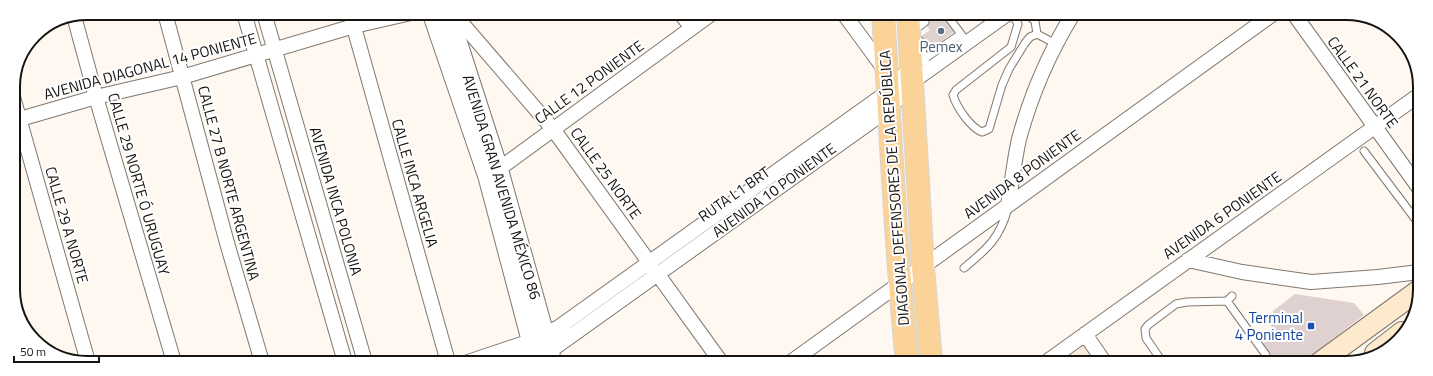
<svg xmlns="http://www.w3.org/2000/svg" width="1433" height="376" viewBox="0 0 1433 376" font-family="'Titillium Web',sans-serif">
<rect width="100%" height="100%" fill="#fff8f1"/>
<path fill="#faecdd" d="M 1086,343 L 1101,363 L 1060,363 Z"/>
<path fill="#ded1cf" d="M 924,14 L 942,14 L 954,32 L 929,50 L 920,37 L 930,30 L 921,17 Z
M 1295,294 L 1354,303 L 1364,315 L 1302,363 L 1277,363 L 1263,344 L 1270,337 L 1273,311 Z"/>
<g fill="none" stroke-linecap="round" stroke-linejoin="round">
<g stroke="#7f786f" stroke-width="9">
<path id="service" d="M 946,14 L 964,38
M 1012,14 L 1018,24 L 1011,47 L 956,90 L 953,95 C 957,108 970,127 982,132 L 989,129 L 1002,85 L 1009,69 L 1025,43 L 1030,37 L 1037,34 L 1056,44
M 1014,18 C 1023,15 1028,14 1035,21 L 1037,34
M 912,32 L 925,22
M 919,40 L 926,63
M 915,65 L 961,34
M 1364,151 L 1419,224
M 808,157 L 880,107
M 964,268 C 987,249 1000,238 1008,208
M 1227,301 L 1266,355 L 1267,363
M 548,343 L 567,329
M 1004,361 L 1009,362
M 519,362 L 534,352
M 1163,363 L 1146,338 L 1145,329 L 1148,325 L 1176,304 L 1187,302 L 1227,301 L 1232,296"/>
</g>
<g stroke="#7f786f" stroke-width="16">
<path id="minor" d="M 165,13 L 227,243 L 262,362
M 244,13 L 345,362
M 264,13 L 365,362
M 350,13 L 448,362
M 453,13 L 553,129 L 721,362
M 681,14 L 692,28
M 844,14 L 885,70
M 1294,14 L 1419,188
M 74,16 L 96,97 L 174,362
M 13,97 L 88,362
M 13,121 L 96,97 L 182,77 L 354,26 L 411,13
M 492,174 L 711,14
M 1008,205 C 1012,184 1014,161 1019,139 C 1031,95 1049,53 1073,14
M 1188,260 L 1242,272 L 1311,282 L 1378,277 L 1419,272
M 1085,334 L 1105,363
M 550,351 L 890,108 L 912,82 L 1007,14
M 468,362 L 525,343 L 559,327 L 889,91 L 911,67
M 791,362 L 1273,14
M 1045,363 L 1419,95"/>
</g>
<g stroke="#7f786f" stroke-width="19">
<path id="tertiary" d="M 431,13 L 487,177 L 536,362
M 449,13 L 499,168 L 553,362
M 501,362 L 540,339"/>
</g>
<g stroke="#7f786f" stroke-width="22">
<path id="secondary" d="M 1375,353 L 1402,332
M 1319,363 L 1419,290"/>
</g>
<g stroke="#d5d5d4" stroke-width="24">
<path id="primary" d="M 883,14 C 891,130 895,247 907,362
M 908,14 L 923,267 L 931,362"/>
</g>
<use href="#service" stroke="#fff" stroke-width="7"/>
<use href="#minor" stroke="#fff" stroke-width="14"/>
<use href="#tertiary" stroke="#fff" stroke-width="17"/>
<use href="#secondary" stroke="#fde9cc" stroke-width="20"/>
<use href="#primary" stroke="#fbd399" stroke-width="22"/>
</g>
<circle fill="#5c6f8a" stroke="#fff" stroke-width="1.5" cx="941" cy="31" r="4"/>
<rect fill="#1a4fb4" stroke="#fff" stroke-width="1.5" x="1307" y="322" width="8" height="8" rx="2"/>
<g text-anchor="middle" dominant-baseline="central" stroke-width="4" stroke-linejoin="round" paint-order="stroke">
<g font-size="15" fill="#4e5e75" stroke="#fff">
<text x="941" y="46">Pemex</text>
</g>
<g font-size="15" fill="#161310" stroke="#fff">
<text transform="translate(150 66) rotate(-15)">AVENIDA DIAGONAL 14 PONIENTE</text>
<text transform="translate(589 82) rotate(-36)">CALLE 12 PONIENTE</text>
<text transform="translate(1363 82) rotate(54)">CALLE 21 NORTE</text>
<text transform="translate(606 173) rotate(54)">CALLE 25 NORTE</text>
<text transform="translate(1022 174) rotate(-36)">AVENIDA 8 PONIENTE</text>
<text transform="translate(229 183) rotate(75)">CALLE 27 B NORTE ARGENTINA</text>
<text transform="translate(415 183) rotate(74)">CALLE INCA ARGELIA</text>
<text transform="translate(139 184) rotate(74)">CALLE 29 NORTE Ó URUGUAY</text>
<text transform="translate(502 187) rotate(73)">AVENIDA GRAN AVENIDA MÉXICO 86</text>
<text transform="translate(894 188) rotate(-94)">DIAGONAL DEFENSORES DE LA REPÚBLICA</text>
<text transform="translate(774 190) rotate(-36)">AVENIDA 10 PONIENTE</text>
<text transform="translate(734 194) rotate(-35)">RUTA L1 BRT</text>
<text transform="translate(336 201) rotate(74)">AVENIDA INCA POLONIA</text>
<text transform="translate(1222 215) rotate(-35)">AVENIDA 6 PONIENTE</text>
<text transform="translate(67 225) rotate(74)">CALLE 29 A NORTE</text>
</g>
<g font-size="15" fill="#164399" stroke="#fff" text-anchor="end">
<text x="1303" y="317">Terminal<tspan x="1303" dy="17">4 Poniente</tspan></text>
</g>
</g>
<path d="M0 0H1433V376H0ZM87 20H1346A67 67 0 0 1 1413 87V289A67 67 0 0 1 1346 356H87A67 67 0 0 1 20 289V87A67 67 0 0 1 87 20Z" fill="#fff" fill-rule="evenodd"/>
<path fill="none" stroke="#161310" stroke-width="2" d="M87 20H1346A67 67 0 0 1 1413 87V289A67 67 0 0 1 1346 356H87A67 67 0 0 1 20 289V87A67 67 0 0 1 87 20Z"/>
<path d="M14 356v6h85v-6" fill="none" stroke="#161310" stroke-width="2"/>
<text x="20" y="356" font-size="12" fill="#161310" stroke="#ffffff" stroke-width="3" paint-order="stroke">50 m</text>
</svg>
